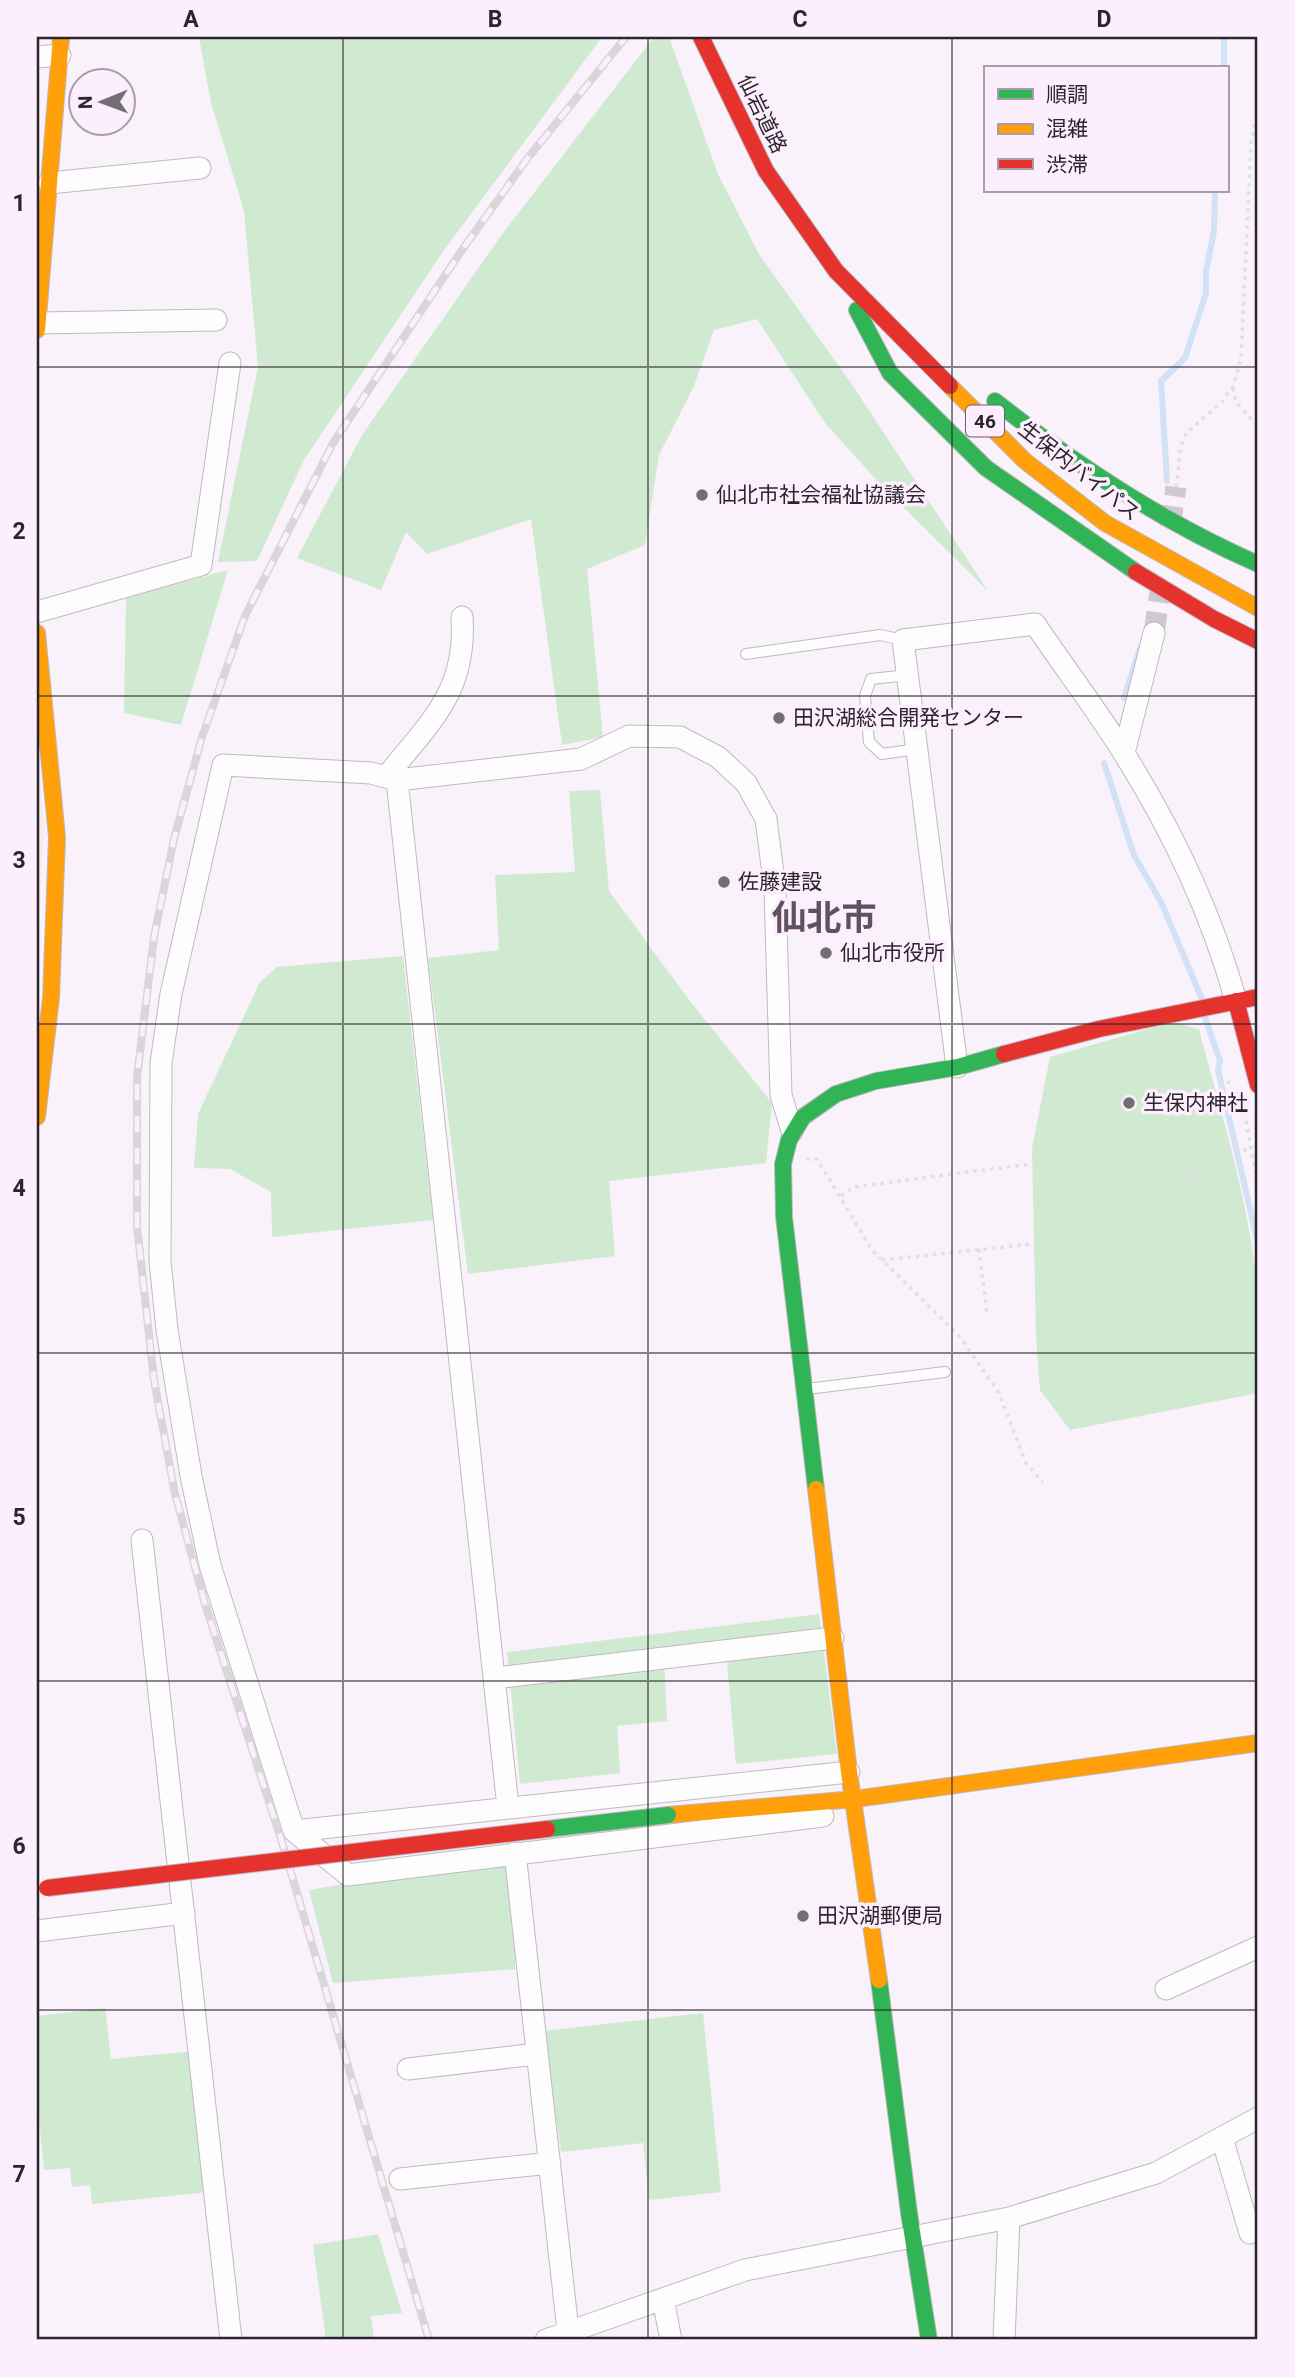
<svg xmlns="http://www.w3.org/2000/svg" width="1295" height="2377" viewBox="0 0 1295 2377" font-family="Roboto,'Noto Sans JP',sans-serif">
<rect width="100%" height="100%" fill="#f9f2fa"/>
<path fill="#faeae8" d="M 37,722 L 44,829 L 37,976 Z"/>
<path fill="#d0ead1" d="M 199,37 L 602,37 L 442,253 L 304,460 L 257,561 L 218,562 L 258,367 L 244,211 L 211,103 Z
M 654,37 L 669,37 L 718,174 L 759,254 L 849,380 L 988,591 L 881,485 L 825,423 L 757,319 L 714,330 L 694,386 L 659,455 L 645,545 L 587,569 L 603,737 L 562,745 L 531,519 L 427,554 L 406,532 L 381,590 L 297,558 L 362,435 L 500,237 Z
M 228,570 L 181,725 L 124,713 L 126,598 Z
M 600,790 L 609,891 L 690,1001 L 772,1103 L 766,1163 L 609,1181 L 615,1256 L 468,1274 L 428,958 L 499,950 L 495,875 L 575,872 L 569,791 Z
M 403,956 L 433,1220 L 272,1237 L 271,1192 L 230,1169 L 194,1168 L 198,1114 L 260,982 L 277,967 Z
M 1172,1022 L 1199,1029 C 1222,1118 1254,1215 1258,1307 C 1260,1335 1258,1364 1258,1393 L 1070,1430 L 1040,1390 L 1036,1337 L 1032,1148 L 1050,1057 Z
M 819,1614 L 837,1754 L 736,1764 L 726,1651 L 664,1658 L 667,1721 L 617,1726 L 620,1773 L 520,1784 L 507,1652 Z
M 515,1853 L 515,1969 L 333,1983 L 309,1890 Z
M 105,2008 L 111,2059 L 194,2051 L 209,2192 L 92,2204 L 90,2185 L 72,2187 L 70,2168 L 44,2170 L 37,2098 L 37,2016 Z
M 703,2013 L 721,2192 L 649,2200 L 643,2143 L 561,2152 L 543,2031 Z
M 378,2234 L 402,2313 L 371,2316 L 374,2340 L 326,2340 L 313,2245 Z"/>
<g fill="none" stroke-linecap="round" stroke-linejoin="round">
<path stroke="#d2e1f6" stroke-width="6" d="M 1224,37 L 1224,68
M 1167,481 L 1161,381 L 1185,358 L 1206,293 L 1206,271 L 1214,231 L 1215,191
M 1124,698 L 1140,648
M 1104,763 L 1134,855 L 1161,902 L 1202,999
M 1205,1017 L 1220,1061 L 1218,1070 L 1258,1243"/>
<path stroke="#d0c9d1" stroke-width="21" stroke-dasharray="21 10" stroke-linecap="butt" d="M 1170,527 L 1176,487
M 1154,633 L 1162,579"/>
<g stroke="#bfb9c0" stroke-width="12">
<path id="lane" d="M 746,654 L 880,635 L 903,640
M 908,675 L 871,679 L 865,696 L 869,742 L 882,754 L 917,749
M 807,1389 L 945,1372"/>
</g>
<g stroke="#bfb9c0" stroke-width="23">
<path id="street" d="M 37,57 L 60,55
M 49,183 L 200,168
M 38,323 L 216,320
M 37,612 L 201,565 L 230,363
M 1124,753 L 1154,633
M 386,777 C 430,722 467,692 462,617
M 397,780 L 508,1807
M 957,1067 L 903,640 L 1035,624 C 1064,667 1096,709 1123,752 C 1171,828 1212,915 1236,1001
M 792,1131 L 781,1095 L 775,889 L 766,819 L 746,783 L 718,757 L 680,737 L 629,736 L 581,759 L 397,780 L 371,773 L 223,765 L 171,994 L 161,1063 L 160,1261 L 167,1330 L 191,1476 L 210,1565 L 294,1831 L 348,1875 L 823,1816
M 142,1540 L 231,2340
M 495,1678 L 833,1638
M 294,1831 L 849,1772
M 515,1853 L 569,2340
M 37,1931 L 184,1913
M 1166,1989 L 1258,1947
M 408,2069 L 536,2054
M 1222,2138 L 1250,2233
M 400,2179 L 550,2163
M 663,2299 L 671,2340
M 546,2340 L 745,2270 L 1009,2218 L 1156,2173 L 1258,2118
M 1004,2340 L 1009,2218"/>
</g>
<g stroke="#bfb9c0" stroke-width="18">
<path id="fast" d="M 857,310 L 890,373 L 986,468 L 1136,572
M 995,401 C 1077,466 1162,522 1258,564
M 816,1489 L 784,1217 L 783,1164 L 789,1140 L 803,1117 L 836,1094 L 876,1081 L 958,1067 L 1004,1054
M 879,1980 L 909,2213 L 929,2340"/>
</g>
<g stroke="#bfb9c0" stroke-width="18">
<path id="slow" d="M 37,330 L 61,37
M 950,386 L 1025,461 L 1105,523 L 1258,608
M 37,633 L 57,837 L 51,998 L 37,1117
M 816,1489 L 849,1772 L 879,1980
M 668,1815 L 855,1799 L 1258,1743"/>
</g>
<g stroke="#bfb9c0" stroke-width="18">
<path id="jam" d="M 701,37 L 766,171 L 836,271 L 950,386
M 1136,572 L 1214,619 L 1258,641
M 1236,1001 L 1258,1085
M 1004,1054 L 1099,1029 L 1258,997"/>
</g>
<path stroke="#e2dfe2" stroke-width="3.5" stroke-dasharray="3.5 5" stroke-linecap="butt" d="M 1233,388 L 1236,402 L 1258,427
M 1176,487 L 1181,447 L 1186,433 L 1222,402 L 1233,386 L 1241,359 L 1251,144 L 1258,106
M 1159,1089 L 1233,1082
M 1243,1104 L 1258,1186
M 806,1159 L 817,1159 L 872,1250 L 960,1337 L 999,1393 L 1026,1463 L 1043,1482
M 841,1196 L 854,1187 L 1030,1164
M 1197,1215 L 1200,1169
M 1146,1230 L 1146,1212 L 1220,1153 L 1251,1149
M 979,1249 L 987,1315
M 882,1260 L 1032,1244"/>
<use href="#lane" stroke="#fefdfe" stroke-width="10"/>
<use href="#street" stroke="#fefdfe" stroke-width="21"/>
<use href="#fast" stroke="#30b455" stroke-width="16"/>
<use href="#slow" stroke="#ff9f0a" stroke-width="16"/>
<use href="#jam" stroke="#e5322d" stroke-width="16"/>
<g stroke="#d8d6d8" stroke-width="8">
<path id="rail" d="M 429,2340 L 281,1839 L 205,1604 L 175,1494 L 154,1380 L 137,1226 L 137,1077 L 154,937 L 174,839 L 202,737 L 245,616 L 333,443 L 462,250 L 527,159 L 626,37"/>
</g>
<use href="#rail" stroke="#fceefd" stroke-width="5" stroke-dasharray="16" stroke-linecap="butt"/>
<g stroke="#bfb9c0" stroke-width="18" stroke-linecap="butt">
<path id="fast-bridge" d="M 547,1829 L 668,1815"/>
</g>
<g stroke="#bfb9c0" stroke-width="18" stroke-linecap="butt">
<path id="jam-bridge" d="M 47,1888 L 547,1829"/>
</g>
<use href="#fast-bridge" stroke="#30b455" stroke-width="16"/>
<use href="#jam-bridge" stroke="#e5322d" stroke-width="16"/>
</g>
<path fill="none" stroke="#2b252c" stroke-width="2" stroke-opacity="0.55" d="M 343,37 L 343,2340M 648,37 L 648,2340M 952,37 L 952,2340M 37,367 L 1258,367M 37,696 L 1258,696M 37,1024 L 1258,1024M 37,1353 L 1258,1353M 37,1681 L 1258,1681M 37,2010 L 1258,2010"/>
<g fill="#736d74" stroke="#fceefd" stroke-width="2.5">
<circle cx="702" cy="495" r="7"/>
<circle cx="779" cy="718" r="7"/>
<circle cx="724" cy="882" r="7"/>
<circle cx="826" cy="953" r="7"/>
<circle cx="1129" cy="1103" r="7"/>
<circle cx="803" cy="1916" r="7"/>
</g>
<g text-anchor="middle" dominant-baseline="central" stroke-width="7" stroke-linejoin="round" paint-order="stroke">
<rect fill="#fceefd" stroke="#6a616b" stroke-width="2" x="966" y="405.5" width="38" height="31" rx="5"/>
<g font-size="19" font-weight="bold" fill="#2b252c">
<text x="985" y="421">46</text>
</g>
<g font-size="21" fill="#2b252c" stroke="#fceefd">
<text transform="translate(762 114) rotate(64)">仙岩道路</text>
<text transform="translate(1079 471) rotate(38)">生保内バイパス</text>
</g>
<g font-size="21" fill="#2b252c" stroke="#fceefd" text-anchor="start">
<text x="716" y="495">仙北市社会福祉協議会</text>
<text x="793" y="718">田沢湖総合開発センター</text>
<text x="738" y="882">佐藤建設</text>
<text x="840" y="953">仙北市役所</text>
<text x="1143" y="1103">生保内神社</text>
<text x="817" y="1916">田沢湖郵便局</text>
</g>
<g font-size="35" font-weight="bold" fill="#605161" stroke="#fceefd">
<text x="824" y="918">仙北市</text>
</g>
</g>
<rect width="1295" height="2377" fill="none" stroke="#fceefd" stroke-width="77"/>
<rect x="984" y="66" width="245" height="126" fill="#fceefd" stroke="#a89ea9" stroke-width="2"/>
<rect x="998" y="89" width="35" height="10" fill="#30b455" stroke="#a89ea9" stroke-width="2"/>
<text x="1046" y="102" font-size="21" fill="#2b252c">順調</text>
<rect x="998" y="124" width="35" height="10" fill="#ff9f0a" stroke="#a89ea9" stroke-width="2"/>
<text x="1046" y="136" font-size="21" fill="#2b252c">混雑</text>
<rect x="998" y="159" width="35" height="10" fill="#e5322d" stroke="#a89ea9" stroke-width="2"/>
<text x="1046" y="172" font-size="21" fill="#2b252c">渋滞</text>
<g transform="translate(102 102) rotate(269)"><circle r="33" fill="#fceefd" stroke="#a89ea9" stroke-width="2"/>
<path d="M0-5L12 26L0 18L-12 26Z" fill="#736d74"/>
<text y="-10" font-size="19" font-weight="bold" text-anchor="middle" fill="#2b252c">N</text>
</g>
<rect x="38" y="38" width="1218" height="2300" fill="none" stroke="#2b252c" stroke-width="2.5"/>
<g font-size="23" text-anchor="middle" font-weight="bold" fill="#2b252c">
<text x="191" y="27">A</text>
<text x="495" y="27">B</text>
<text x="800" y="27">C</text>
<text x="1104" y="27">D</text>
<text x="19" y="211">1</text>
<text x="19" y="539">2</text>
<text x="19" y="868">3</text>
<text x="19" y="1196">4</text>
<text x="19" y="1525">5</text>
<text x="19" y="1854">6</text>
<text x="19" y="2182">7</text>
</g>
</svg>
